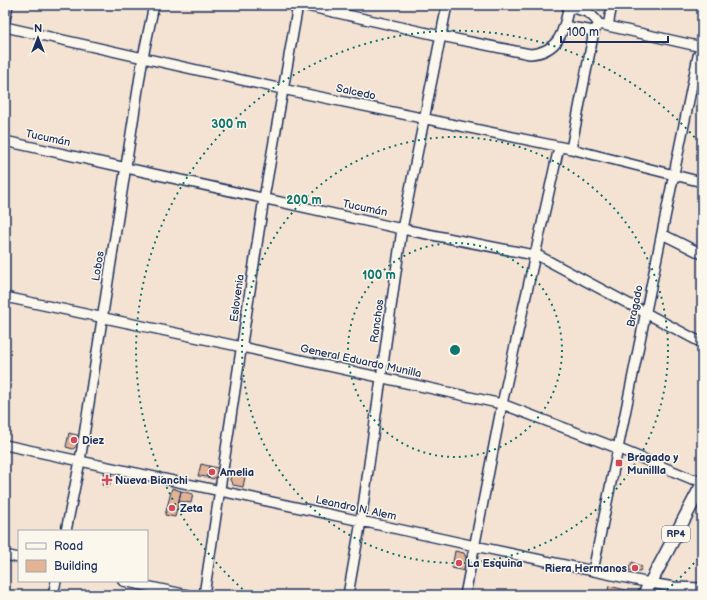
<svg xmlns="http://www.w3.org/2000/svg" width="707" height="600" viewBox="0 0 707 600" font-family="'Balsamiq Sans',sans-serif">
<rect width="100%" height="100%" fill="#f4e3d2"/>
<filter id="ink" filterUnits="userSpaceOnUse"><feTurbulence type="fractalNoise" baseFrequency=".025" numOctaves="2"/><feDisplacementMap in="SourceGraphic" scale="8" xChannelSelector="R" yChannelSelector="G"/><feConvolveMatrix kernelMatrix="1 2 1 2 8 2 1 2 1" color-interpolation-filters="sRGB"/></filter>
<g filter="url(#ink)">
<path fill="#efd5bf" d="M 658,588 L 702,592 L 702,595 L 651,595 L 654,591 Z"/>
<path fill="#e3b494" stroke="#1b2f5e" d="M 69,433 L 81,436 L 79,444 L 73,449 L 66,447 Z
M 201,464 L 209,466 L 207,477 L 198,476 Z
M 209,466 L 218,468 L 216,477 L 213,479 L 207,477 Z
M 104,473 L 112,475 L 109,487 L 102,485 Z
M 231,474 L 245,477 L 243,487 L 233,485 L 230,480 Z
M 172,488 L 181,491 L 175,517 L 165,515 Z
M 181,491 L 193,494 L 191,503 L 179,501 Z
M 455,551 L 464,553 L 466,558 L 464,571 L 452,568 Z
M 632,562 L 642,567 L 640,571 L 628,570 Z
M 609,586 L 630,591 L 632,595 L 607,595 Z"/>
<g fill="none" stroke-linecap="round" stroke-linejoin="round">
<g stroke="#1b2f5e" stroke-width="12">
<path id="minor" d="M 302,5 L 441,36 L 530,54 C 560,52 564,30 569,5
M 568,7 C 584,11 589,10 599,24 L 594,31 L 571,149
M 5,20 L 8,5
M 599,24 L 702,47
M 564,26 L 594,31
M 608,26 L 612,5
M 5,27 L 282,89 L 571,149 L 702,182
M 5,141 L 402,229 L 539,256 L 702,343
M 662,234 L 702,254
M 5,297 L 242,347 L 502,404 L 617,448 L 692,479 L 702,480
M 5,445 L 361,521 L 475,546 L 650,583 L 674,587 L 702,588
M 66,531 L 80,461 L 143,57 L 154,5
M 5,555 L 19,558
M 593,571 L 698,56 L 702,47
M 123,581 L 188,595
M 53,595 L 56,581
M 204,595 L 264,198 L 298,5
M 348,595 L 361,521 L 402,229 L 447,5
M 465,595 L 502,404 L 559,147"/>
</g>
<g stroke="#1b2f5e" stroke-width="15">
<path id="major" d="M 644,595 L 702,485"/>
</g>
<use href="#minor" stroke="#fbf7ec" stroke-width="9"/>
<use href="#major" stroke="#fbf7ec" stroke-width="12"/>
</g>
</g>
<g fill="none" stroke="#0f766e" stroke-width="2" stroke-dasharray="2 4">
<circle cx="455" cy="350" r="107"/>
<circle cx="455" cy="350" r="213"/>
<path d="M702 554A320 320 0 0 1 663 593M247 593A320 320 0 1 1 702 146"/>
</g>
<g fill="#d1495b" stroke="#fbf7ec" stroke-width="1.5">
<circle cx="74" cy="440" r="4"/>
<rect x="615" y="459" width="8" height="8" rx="2"/>
<circle cx="212" cy="472" r="4"/>
<path d="M105 474h4v4h4v4h-4v4h-4v-4h-4v-4h4z"/>
<circle cx="172" cy="508" r="4"/>
<circle cx="459" cy="563" r="4"/>
<circle cx="635" cy="568" r="4"/>
</g>
<g text-anchor="middle" dominant-baseline="central" stroke-width="3" stroke-linejoin="round" paint-order="stroke">
<rect fill="#fbf7ec" stroke="#5e6b89" stroke-width="1" x="662" y="526" width="28" height="16" rx="3"/>
<g font-size="10" font-weight="bold" fill="#1b2f5e">
<text x="676" y="534">RP4</text>
</g>
<g font-size="11" fill="#1b2f5e" stroke="#fbf7ec">
<text transform="translate(356 92) rotate(12)">Salcedo</text>
<text transform="translate(48 138) rotate(12)">Tucumán</text>
<text transform="translate(365 208) rotate(12)">Tucumán</text>
<text transform="translate(98 266) rotate(-81)">Lobos</text>
<text transform="translate(237 298) rotate(-82)">Eslovenia</text>
<text transform="translate(635 306) rotate(-78)">Bragado</text>
<text transform="translate(377 321) rotate(-82)">Ranchos</text>
<text transform="translate(361 361) rotate(12)">General Eduardo Munilla</text>
<text transform="translate(356 508) rotate(12)">Leandro N. Alem</text>
</g>
<g font-size="11" font-weight="bold" fill="#1b2f5e" stroke="#fbf7ec" text-anchor="start">
<text x="82" y="440">Diez</text>
<text x="627" y="457">Bragado y<tspan x="627" dy="13">Munillla</tspan></text>
<text x="220" y="472">Amelia</text>
<text x="115" y="480">Nueva Bianchi</text>
<text x="180" y="508">Zeta</text>
<text x="467" y="563">La Esquina</text>
<text x="627" y="568" text-anchor="end">Riera Hermanos</text>
</g>
</g>
<circle cx="455" cy="350" r="6" fill="#0f766e" stroke="#fbf7ec" stroke-width="2"/>
<g font-size="12" text-anchor="middle" font-weight="bold" fill="#0f766e" stroke="#fbf7ec" stroke-width="3" stroke-linejoin="round" paint-order="stroke">
<text x="229" y="128">300 m</text>
<text x="304" y="204">200 m</text>
<text x="379" y="279">100 m</text>
</g>
<rect width="707" height="600" fill="none" stroke="#fbf7ec" stroke-width="20"/>
<rect x="10" y="10" width="687" height="580" fill="none" stroke="#1b2f5e" stroke-width="1.5" filter="url(#ink)"/>
<rect x="18" y="530" width="130" height="52" fill="#fbf7ec" stroke="#a1a7b3"/>
<rect x="26" y="543" width="20" height="6" fill="#fbf7ec" stroke="#a1a7b3"/>
<text x="54" y="550" font-size="12" fill="#1b2f5e">Road</text>
<rect x="26" y="560" width="20" height="12" fill="#e3b494" stroke="#a1a7b3"/>
<text x="54" y="570" font-size="12" fill="#1b2f5e">Building</text>
<g transform="translate(38 38)" stroke="#fbf7ec" stroke-width="3" paint-order="stroke">
<path d="M0-3L7 15L0 10L-7 15Z" fill="#1b2f5e"/>
<text y="-6" font-size="11" font-weight="bold" text-anchor="middle" fill="#1b2f5e">N</text>
</g>
<path d="M561 36v6h107v-6" fill="none" stroke="#1b2f5e" stroke-width="2"/>
<text x="567" y="36" font-size="12" fill="#1b2f5e" stroke="#fbf7ec" stroke-width="3" paint-order="stroke">100 m</text>
</svg>
